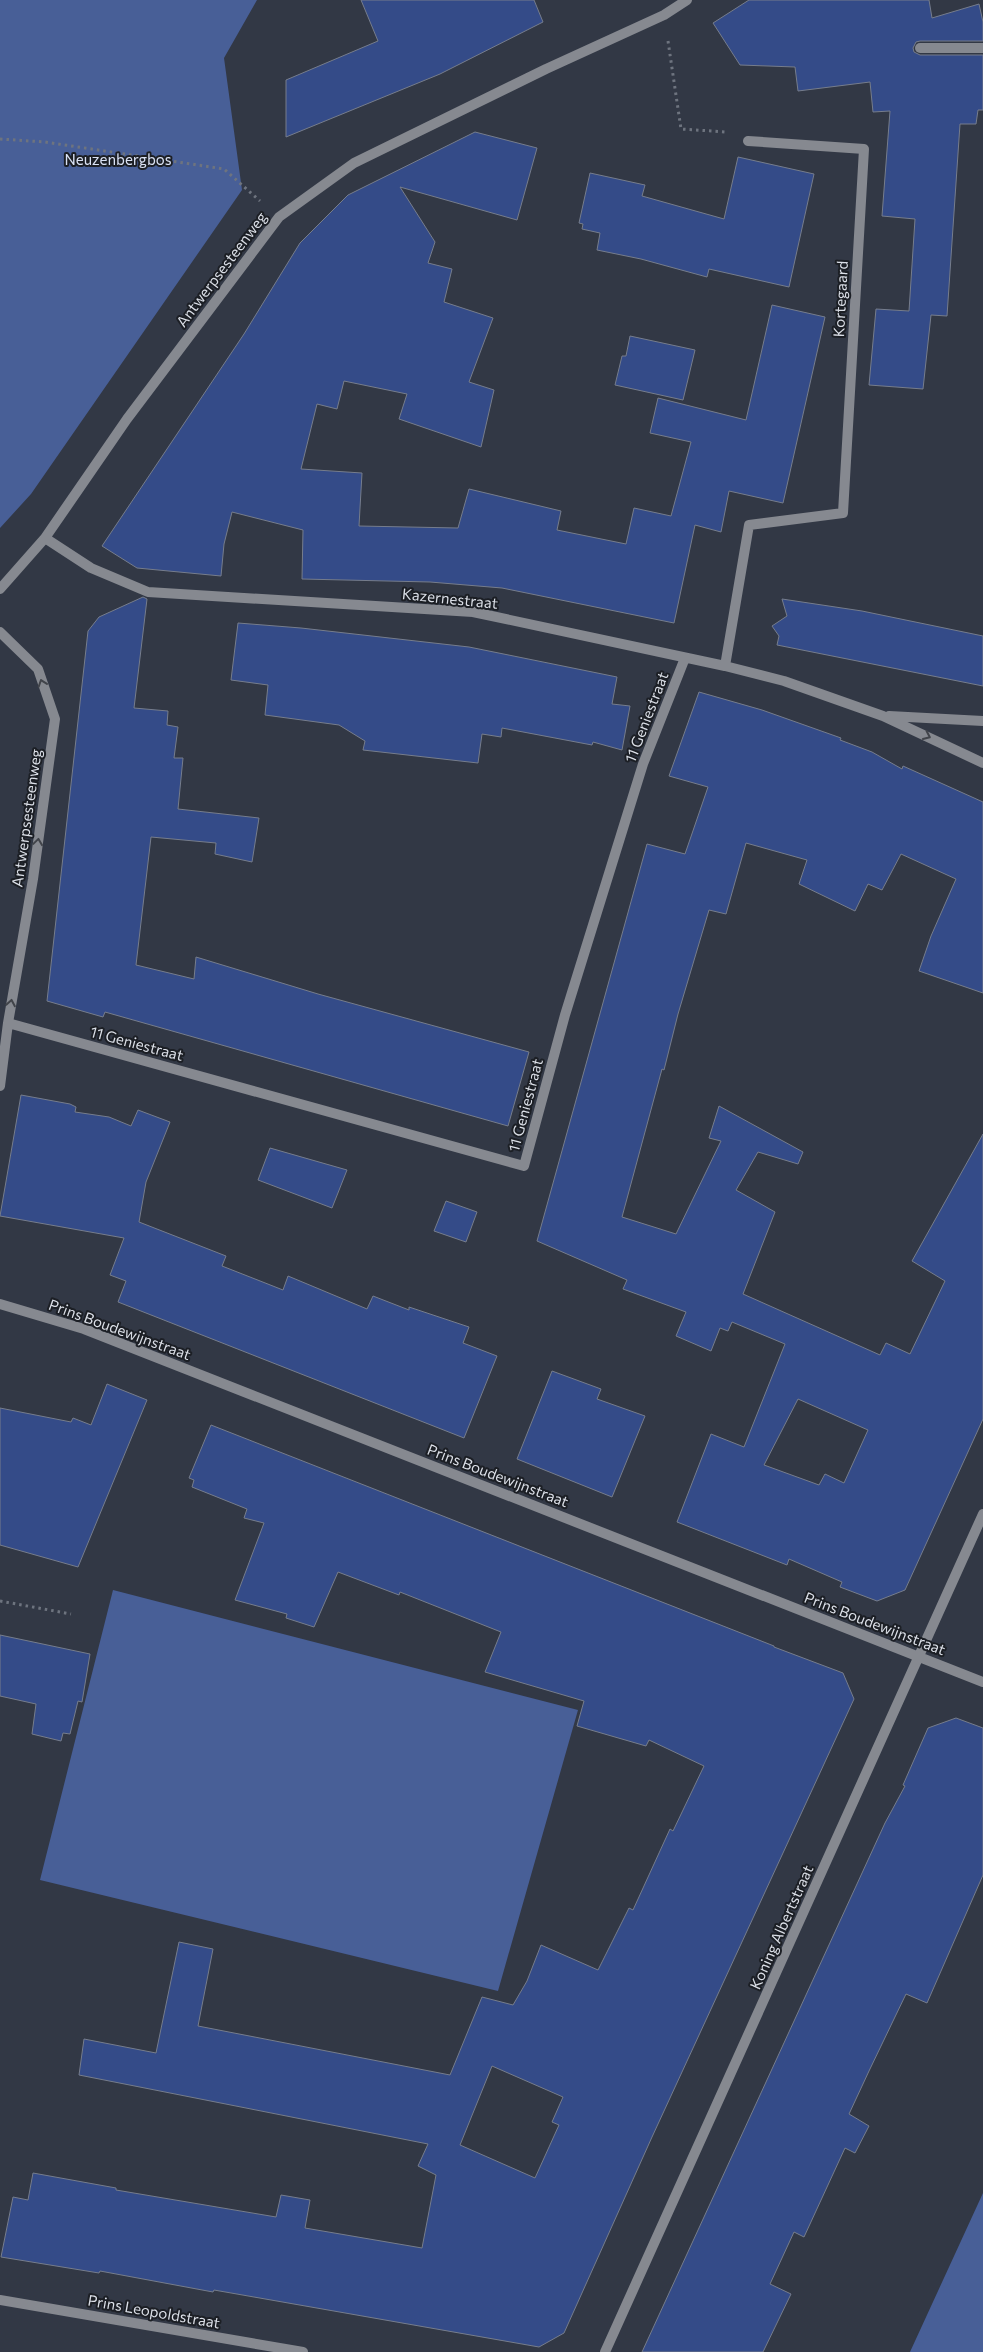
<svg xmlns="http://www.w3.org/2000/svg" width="983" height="2352" viewBox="0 0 983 2352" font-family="Commissioner,sans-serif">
<rect width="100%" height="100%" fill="#323845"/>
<path fill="#485f97" d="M 0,0 L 257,0 L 224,58 L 242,190 L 31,494 L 0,528 Z
M 113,1590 L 578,1710 L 498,1991 L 40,1880 Z
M 983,2193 L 983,2352 L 910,2352 Z"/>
<path fill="#344b88" stroke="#767d8c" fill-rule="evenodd" d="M 361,0 L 534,0 L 543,22 L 440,74 L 286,137 L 286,80 L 378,41 Z
M 749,0 L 929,0 L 932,18 L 979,4 L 983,22 L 983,41 L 920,41 L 916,42 L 913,48 L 914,52 L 920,55 L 983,55 L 983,110 L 978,110 L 976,124 L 960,124 L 947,316 L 931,315 L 923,389 L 869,385 L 876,309 L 909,311 L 915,219 L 882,216 L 890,111 L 873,112 L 870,82 L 798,91 L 795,67 L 740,65 L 713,23 Z
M 475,132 L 537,148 L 517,220 L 400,187 L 435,242 L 428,263 L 452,269 L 444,302 L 493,318 L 469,382 L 494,390 L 481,447 L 399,419 L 407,394 L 344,381 L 337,409 L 317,404 L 301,469 L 362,473 L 359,526 L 458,528 L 469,489 L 561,511 L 557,530 L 626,544 L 634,508 L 671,516 L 691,442 L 650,433 L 658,398 L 746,420 L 772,305 L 825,317 L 783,503 L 729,491 L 721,532 L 695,525 L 674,623 L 502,588 L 430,582 L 302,579 L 303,530 L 232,512 L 224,544 L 221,576 L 137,568 L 102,546 L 244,334 L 300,243 L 348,195 Z
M 738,157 L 814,174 L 789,287 L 709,269 L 707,277 L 641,259 L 597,250 L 600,233 L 582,229 L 583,224 L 579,223 L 590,173 L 645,185 L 642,196 L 724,219 Z
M 630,336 L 695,350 L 683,400 L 615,385 L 622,356 L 626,356 Z
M 143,597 L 147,599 L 134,708 L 168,711 L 167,725 L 178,727 L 174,758 L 183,758 L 178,809 L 259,818 L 252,862 L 215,854 L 216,843 L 151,837 L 136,965 L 194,979 L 196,957 L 318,994 L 529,1052 L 508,1126 L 105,1012 L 103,1017 L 47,1001 L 88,631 L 99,617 Z
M 782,599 L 862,611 L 983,636 L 983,686 L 777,645 L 779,636 L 772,626 L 787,616 Z
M 238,623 L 301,628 L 469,647 L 617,677 L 612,704 L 630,706 L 622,750 L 593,742 L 592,745 L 502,728 L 501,737 L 482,734 L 478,763 L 363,750 L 365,741 L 339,725 L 265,715 L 268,685 L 231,680 Z
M 699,692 L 762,710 L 841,738 L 840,740 L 872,752 L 902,769 L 903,766 L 983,802 L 983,993 L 919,971 L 931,936 L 956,879 L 901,854 L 882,890 L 868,884 L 855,911 L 799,884 L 807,860 L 746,843 L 726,914 L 709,910 L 678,1014 L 664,1070 L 662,1069 L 622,1217 L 676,1234 L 721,1141 L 709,1138 L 719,1106 L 803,1152 L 798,1164 L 758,1152 L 736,1190 L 775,1212 L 743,1294 L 880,1355 L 886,1343 L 910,1354 L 945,1281 L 912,1261 L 983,1134 L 983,1419 L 905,1590 L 877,1601 L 840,1587 L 842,1582 L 789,1559 L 787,1565 L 677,1522 L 711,1434 L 744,1447 L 785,1344 L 732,1322 L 728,1331 L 720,1328 L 711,1351 L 676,1336 L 686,1312 L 623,1289 L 627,1280 L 537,1241 L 647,844 L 685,854 L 708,787 L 669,776 ZM 798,1399 L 868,1430 L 844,1483 L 825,1474 L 819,1485 L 764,1465 Z
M 21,1095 L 70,1104 L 76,1107 L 75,1112 L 109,1117 L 131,1126 L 138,1110 L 170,1122 L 146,1182 L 139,1222 L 226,1256 L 222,1266 L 283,1290 L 288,1276 L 367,1309 L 373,1296 L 409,1310 L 409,1307 L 469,1327 L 463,1343 L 497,1356 L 464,1438 L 118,1302 L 126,1281 L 110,1275 L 124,1238 L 0,1216 Z
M 270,1148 L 347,1170 L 332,1208 L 258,1180 Z
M 446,1201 L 477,1212 L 466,1242 L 434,1231 Z
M 552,1371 L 601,1389 L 597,1399 L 645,1416 L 612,1497 L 517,1459 Z
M 107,1384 L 147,1400 L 78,1567 L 0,1545 L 0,1408 L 71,1422 L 73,1418 L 91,1425 Z
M 211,1425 L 774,1646 L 774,1647 L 843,1673 L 854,1699 L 652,2137 L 564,2333 L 539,2347 L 214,2290 L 213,2292 L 100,2271 L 99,2273 L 1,2257 L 13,2197 L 28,2200 L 33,2173 L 116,2188 L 116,2190 L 276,2217 L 281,2195 L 310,2200 L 305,2228 L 422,2248 L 436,2175 L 418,2166 L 428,2144 L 79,2075 L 84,2039 L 156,2053 L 179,1942 L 213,1949 L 198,2026 L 450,2075 L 482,1997 L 513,2005 L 527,1981 L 541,1945 L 598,1970 L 629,1908 L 633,1910 L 670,1829 L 673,1831 L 704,1766 L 649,1740 L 646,1746 L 577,1726 L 584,1701 L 485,1672 L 501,1632 L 400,1592 L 399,1595 L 338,1572 L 314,1627 L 286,1618 L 287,1614 L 235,1600 L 264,1523 L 244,1518 L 247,1509 L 192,1487 L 194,1480 L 189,1478 ZM 492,2066 L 563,2097 L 552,2122 L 559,2125 L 535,2178 L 460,2145 Z
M 0,1635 L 90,1654 L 82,1702 L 78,1701 L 70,1734 L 63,1733 L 61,1741 L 32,1734 L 36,1704 L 0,1696 Z
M 956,1718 L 983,1728 L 983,1875 L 927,2003 L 906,1994 L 869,2071 L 849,2114 L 869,2126 L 855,2153 L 845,2148 L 804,2237 L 794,2232 L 770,2284 L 791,2294 L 763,2352 L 642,2352 L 885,1823 L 905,1786 L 903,1785 L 928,1728 Z"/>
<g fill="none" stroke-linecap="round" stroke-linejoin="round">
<path stroke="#6e747f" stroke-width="3" stroke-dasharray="2.5 4" stroke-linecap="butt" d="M 668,41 L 681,129 L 726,132
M 0,139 L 45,142 L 224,169 L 260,201
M 0,1601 L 71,1614"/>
<path stroke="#868990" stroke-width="10" d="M 920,48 L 983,48"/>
<path stroke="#868990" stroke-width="10" d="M 45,538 L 91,568 L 148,592 L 473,612 L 725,666 L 784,681 L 883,716 L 983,763
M 0,589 L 45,538 L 127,419 L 279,217 L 354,163 L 546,69 L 664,15 L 687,0
M 0,632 L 38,669 L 55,719 L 33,879 L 8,1023 L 0,1086
M 725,666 L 749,525 L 843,513 L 864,149 L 748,141
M 889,716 L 983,721
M 8,1023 L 524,1166 L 565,1015 L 643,764 L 685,658
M 0,1304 L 84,1329 L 983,1682
M 0,2300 L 303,2352
M 605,2352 L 983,1514"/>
</g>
<defs><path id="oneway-chevron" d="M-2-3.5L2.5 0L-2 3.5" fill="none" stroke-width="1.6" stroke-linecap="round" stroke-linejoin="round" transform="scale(1.25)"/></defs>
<g stroke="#41444a">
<use href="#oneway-chevron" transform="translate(42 683) rotate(-109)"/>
<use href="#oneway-chevron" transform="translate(927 736) rotate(25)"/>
<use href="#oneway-chevron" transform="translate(38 842) rotate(-82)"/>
<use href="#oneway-chevron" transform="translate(11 1003) rotate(-80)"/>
</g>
<g text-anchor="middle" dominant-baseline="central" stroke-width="4" stroke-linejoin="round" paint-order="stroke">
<g font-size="15" fill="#dae2f5" stroke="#1c1f25">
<text x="118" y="159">Neuzenbergbos</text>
</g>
<g font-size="15" fill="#dbdfe7" stroke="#1c1f25">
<text transform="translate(221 269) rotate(-53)">Antwerpsesteenweg</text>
<text transform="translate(840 299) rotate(-87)">Kortegaard</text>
<text transform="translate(450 598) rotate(6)">Kazernestraat</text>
<text transform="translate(646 717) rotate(-69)">11 Geniestraat</text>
<text transform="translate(26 818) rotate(-82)">Antwerpsesteenweg</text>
<text transform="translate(137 1043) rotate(15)">11 Geniestraat</text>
<text transform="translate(525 1105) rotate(-75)">11 Geniestraat</text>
<text transform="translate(120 1329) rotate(20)">Prins Boudewijnstraat</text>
<text transform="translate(498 1475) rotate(21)">Prins Boudewijnstraat</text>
<text transform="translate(875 1623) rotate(21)">Prins Boudewijnstraat</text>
<text transform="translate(781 1927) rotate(-66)">Koning Albertstraat</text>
<text transform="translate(154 2311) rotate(10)">Prins Leopoldstraat</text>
</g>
</g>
</svg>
